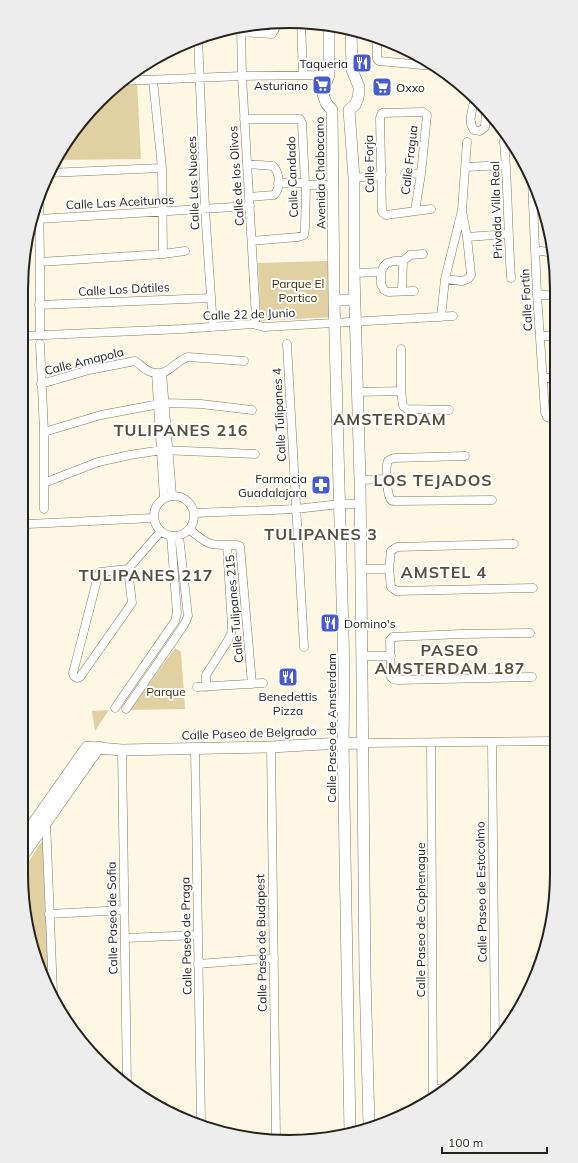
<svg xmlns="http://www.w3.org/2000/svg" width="578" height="1163" viewBox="0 0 578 1163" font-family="Mulish,sans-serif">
<rect width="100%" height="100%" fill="#fef7e3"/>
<path fill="#e1d1a2" d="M 137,82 L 141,159 L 55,160 L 76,126 L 112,88 L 119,83 Z
M 328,261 L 330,317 L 261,321 L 258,263 Z
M 175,648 L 181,652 L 185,709 L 130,710 Z
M 109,710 L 95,731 L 92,711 Z
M 45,836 L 49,985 L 35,960 L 21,874 Z"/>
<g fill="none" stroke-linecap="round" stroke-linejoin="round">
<g stroke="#807968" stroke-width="9">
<path id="street" d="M 301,22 L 303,75
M 241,26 L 242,76 L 256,318 L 253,324
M 241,32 L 272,34 L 275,29 L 275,23
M 198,37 L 205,209 L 213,327
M 377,37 L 377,59 L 379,61 L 433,66
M 153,80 L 162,168 L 163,254
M 121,81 L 242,76 L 329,75
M 475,98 C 473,108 467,122 474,130 L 480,131 L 485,127 L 486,110
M 244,119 L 300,119 L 302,123 L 305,183 L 306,185 L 305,228 L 304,235 L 298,237 L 252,241
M 504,141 C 508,186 508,233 511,278
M 248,164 L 273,166 C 280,173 281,188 274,195 L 249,197
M 466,167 L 506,165
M 48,173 L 162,168
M 405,173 L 421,174
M 354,178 L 382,175
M 532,180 L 537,294 L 545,412 L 547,417 L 555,420
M 278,183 L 305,183
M 306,185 L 334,185
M 39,197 L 40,262 L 40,335
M 533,206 L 544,208
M 415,211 L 421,174 L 427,115 L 423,112 L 382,113 L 380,118 L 382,212 L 386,215 L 431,209
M 39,219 L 250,206
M 467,237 L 508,234
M 535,250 L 554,253
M 40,262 L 163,254 L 185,251
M 354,273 L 381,272
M 445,279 L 462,281 L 468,279 L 471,275 L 467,237 L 462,211
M 402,291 L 403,261
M 414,291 L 388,292 L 384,290 L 381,284 L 381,272 L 384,266 L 387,263 L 394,261 L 403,261 L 410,255 L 423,254
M 537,294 L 555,296
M 39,305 L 211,298
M 441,317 L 445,279 L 462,210 L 467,142
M 540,335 L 555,337
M 22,336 L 182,329 L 253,324 L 264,327 L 453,316
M 40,344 L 44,432 L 44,509
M 287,344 L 304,647
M 156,373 L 164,498
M 162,373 L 172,495
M 543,377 L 555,379
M 41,384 L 89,370 L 135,361 C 140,364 144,370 151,372 C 168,378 174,361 188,357 L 244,361
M 401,391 L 401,349
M 358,392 L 401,391 L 403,406 L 407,409 L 449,410
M 44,432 L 101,415 L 165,403 L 201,404 L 252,410
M 465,456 L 394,458 C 392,459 390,459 388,461 C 385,467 387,492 390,498 C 391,501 392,501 395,501 L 492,500
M 360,480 L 387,479
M 44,483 L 98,462 L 130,455 L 162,450 L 255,454
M154 516a20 20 0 1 1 40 0a20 20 0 1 1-40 0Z
M 195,513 L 296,509 L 340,504 L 360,504
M 28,524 L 153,518
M 189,529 C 210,547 211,545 237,545 L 240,546 L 252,684
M 514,544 L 397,547 L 391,551 L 389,569 L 391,587 L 396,591 L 533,588
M 128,569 L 132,603 L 80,677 L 77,678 L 74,676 L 73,673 L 98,576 L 100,572 L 128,569 L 161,531
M 360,569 L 389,569
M 530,633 L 461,634 L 393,637 L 390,640 L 391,677 L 393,679 L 397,680 L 532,677
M 362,656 L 391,656
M 197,687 L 263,683
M 206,687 L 206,675 L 227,642 L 231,634 L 232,627 L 227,545
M 115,708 L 175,621 L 177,613 L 171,536
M 126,709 L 184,625 L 188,616 L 179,536
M 555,741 L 556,788
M 363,743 L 556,741
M 431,743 L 433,1096
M 492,743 L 495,1040
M 271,747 L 276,1138
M 195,748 L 201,1123
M 122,750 L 127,1086
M 46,822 L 53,993
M 49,914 L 124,910
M 125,938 L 198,935
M 198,964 L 274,958
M 433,1089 L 444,1088"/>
</g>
<g stroke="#807968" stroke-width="12">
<path id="secondary" d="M 329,25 L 329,75 L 324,88 L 323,94 L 326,103 L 332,110 L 334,300 L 344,671 L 343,743 L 350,1132
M 351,29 L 352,70 L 359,87 L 359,91 L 358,98 L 355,105 L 349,110 L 354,178 L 354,273 L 360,480 L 365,973 L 369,1126
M 334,300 L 355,300
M 21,841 L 87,747 L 122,750 L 271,747 L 323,744 L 363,743
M 21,858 L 99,747
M 74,1033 L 89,1051"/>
</g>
<use href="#street" stroke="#fff" stroke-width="8"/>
<use href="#secondary" stroke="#fff" stroke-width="11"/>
</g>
<defs>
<g id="restaurant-square" transform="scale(1)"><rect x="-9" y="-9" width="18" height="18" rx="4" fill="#475ace" stroke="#fff"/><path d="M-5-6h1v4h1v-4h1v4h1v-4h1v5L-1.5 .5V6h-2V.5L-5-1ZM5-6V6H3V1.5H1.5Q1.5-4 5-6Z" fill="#fff"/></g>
<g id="supermarket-square" transform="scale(1)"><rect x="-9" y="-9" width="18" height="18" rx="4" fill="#475ace" stroke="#fff"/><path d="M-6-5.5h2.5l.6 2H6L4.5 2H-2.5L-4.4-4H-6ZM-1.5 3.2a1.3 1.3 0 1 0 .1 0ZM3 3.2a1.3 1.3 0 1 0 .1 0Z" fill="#fff"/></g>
<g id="pharmacy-square" transform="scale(1)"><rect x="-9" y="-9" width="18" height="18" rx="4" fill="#475ace" stroke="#fff"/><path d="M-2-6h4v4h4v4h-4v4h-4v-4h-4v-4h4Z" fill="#fff"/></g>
</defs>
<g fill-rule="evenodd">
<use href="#restaurant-square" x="362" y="63"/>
<use href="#supermarket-square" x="322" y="85"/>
<use href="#supermarket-square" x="382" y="87"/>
<use href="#pharmacy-square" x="321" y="485"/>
<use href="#restaurant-square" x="330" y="623"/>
<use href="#restaurant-square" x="288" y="677"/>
</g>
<g text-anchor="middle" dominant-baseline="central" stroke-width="4" stroke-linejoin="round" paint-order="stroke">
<g font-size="12" fill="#25231b" stroke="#fff" text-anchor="end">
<text x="348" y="63">Taqueria</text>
<text x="308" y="85">Asturiano</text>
<text x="396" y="87" text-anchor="start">Oxxo</text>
<text x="307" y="478">Farmacia<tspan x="307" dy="14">Guadalajara</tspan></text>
<text x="344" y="623" text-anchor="start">Domino's</text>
<text x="288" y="696" text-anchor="middle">Benedettis<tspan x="288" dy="14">Pizza</tspan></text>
</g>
<g font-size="12" fill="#25231b" stroke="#fff">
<text transform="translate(409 160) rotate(-83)">Calle Fragua</text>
<text transform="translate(369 164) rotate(-91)">Calle Forja</text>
<text transform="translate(320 173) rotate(-91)">Avenida Chabacano</text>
<text transform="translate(236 176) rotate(-94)">Calle de los Olivos</text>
<text transform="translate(292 177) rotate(-92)">Calle Candado</text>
<text transform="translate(193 183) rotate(-92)">Calle Las Nueces</text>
<text transform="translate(120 202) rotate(-3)">Calle Las Aceitunas</text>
<text transform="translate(496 210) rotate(-92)">Privada Villa Real</text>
<text transform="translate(124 289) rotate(-3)">Calle Los Dátiles</text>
<text transform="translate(526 300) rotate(-93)">Calle Fortín</text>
<text transform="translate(249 314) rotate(-2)">Calle 22 de Junio</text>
<text transform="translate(84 361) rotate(-14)">Calle Amapola</text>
<text transform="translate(279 415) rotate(-93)">Calle Tulipanes 4</text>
<text transform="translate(234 609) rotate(-95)">Calle Tulipanes 215</text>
<text transform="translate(331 728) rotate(-90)">Calle Paseo de Amsterdam</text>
<text transform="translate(249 733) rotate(-2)">Calle Paseo de Belgrado</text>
<text transform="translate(481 892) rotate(-91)">Calle Paseo de Estocolmo</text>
<text transform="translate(112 918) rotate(-91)">Calle Paseo de Sofia</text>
<text transform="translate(420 920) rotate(-90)">Calle Paseo de Cophenague</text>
<text transform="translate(186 936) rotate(-91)">Calle Paseo de Praga</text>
<text transform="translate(261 943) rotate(-91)">Calle Paseo de Budapest</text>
</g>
<g font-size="12" fill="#3b2e02" stroke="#fff">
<text x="298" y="283">Parque El<tspan x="298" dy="14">Portico</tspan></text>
<text x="166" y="691">Parque</text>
</g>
<g font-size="16" font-weight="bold" letter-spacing="1" fill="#554f3e" stroke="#fff">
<text x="390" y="419">AMSTERDAM</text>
<text x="181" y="430">TULIPANES 216</text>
<text x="433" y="480">LOS TEJADOS</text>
<text x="321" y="534">TULIPANES 3</text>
<text x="444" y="572">AMSTEL 4</text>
<text x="146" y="575">TULIPANES 217</text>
<text x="450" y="650">PASEO<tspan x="450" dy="18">AMSTERDAM 187</tspan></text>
</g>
</g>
<path d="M0 0H578V1163H0ZM289 28H289A261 261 0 0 1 550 289V874A261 261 0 0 1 289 1135H289A261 261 0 0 1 28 874V289A261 261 0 0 1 289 28Z" fill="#eeeded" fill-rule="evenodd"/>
<path fill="none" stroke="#25231b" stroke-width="2" d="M289 28H289A261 261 0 0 1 550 289V874A261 261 0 0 1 289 1135H289A261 261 0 0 1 28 874V289A261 261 0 0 1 289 28Z"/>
<path d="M442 1147v6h105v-6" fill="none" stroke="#25231b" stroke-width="2"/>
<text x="448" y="1147" font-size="12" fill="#25231b" stroke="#ffffff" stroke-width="3" paint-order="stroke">100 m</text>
</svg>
